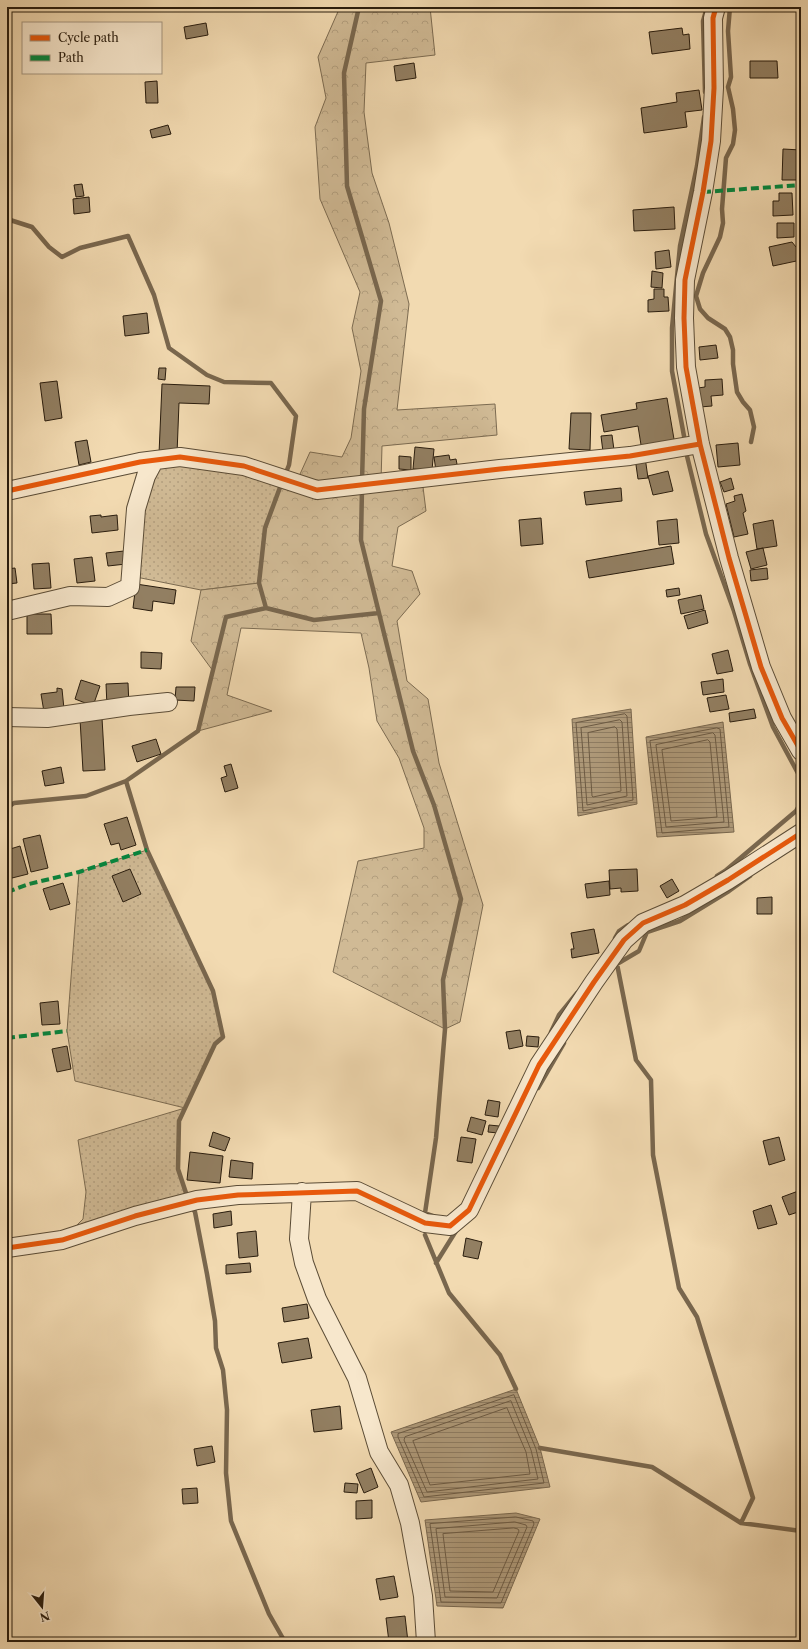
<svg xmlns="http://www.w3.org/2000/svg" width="808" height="1649" viewBox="0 0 808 1649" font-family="'Libre Caslon Text',serif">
<defs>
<pattern id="grass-dots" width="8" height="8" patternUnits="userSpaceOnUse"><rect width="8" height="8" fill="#d0ba95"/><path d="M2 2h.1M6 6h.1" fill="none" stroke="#b39f7f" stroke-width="1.8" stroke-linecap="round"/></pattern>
<pattern id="forest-crowns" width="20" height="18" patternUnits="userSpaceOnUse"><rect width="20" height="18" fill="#d0ba95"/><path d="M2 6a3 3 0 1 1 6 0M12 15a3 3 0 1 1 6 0" fill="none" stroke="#b39f7f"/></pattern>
<pattern id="water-rules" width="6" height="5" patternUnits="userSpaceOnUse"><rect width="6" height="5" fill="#ae9979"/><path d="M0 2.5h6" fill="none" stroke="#8e7c62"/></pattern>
</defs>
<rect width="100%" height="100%" fill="#f2dab1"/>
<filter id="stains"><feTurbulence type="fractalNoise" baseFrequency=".005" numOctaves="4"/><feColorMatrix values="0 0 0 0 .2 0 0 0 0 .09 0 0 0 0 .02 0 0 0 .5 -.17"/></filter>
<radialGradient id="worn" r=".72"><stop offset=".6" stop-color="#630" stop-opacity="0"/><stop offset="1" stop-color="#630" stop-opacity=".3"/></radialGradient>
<path fill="url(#grass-dots)" stroke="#7c6b51" d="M 154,461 L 283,479 L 265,528 L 259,583 L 201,590 L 131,576 Z
M 147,850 L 213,991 L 223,1037 L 215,1044 L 179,1121 L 178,1169 L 188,1199 L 62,1240 L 83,1219 L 86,1192 L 78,1140 L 185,1108 L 75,1081 L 67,1031 L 79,872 Z"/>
<path fill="url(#forest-crowns)" stroke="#7c6b51" d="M 340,7 L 430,7 L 435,55 L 366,63 L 364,112 L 372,173 L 389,223 L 409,304 L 397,410 L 495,404 L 497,435 L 382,446 L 381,482 L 422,479 L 426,511 L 398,527 L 392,566 L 412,571 L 420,594 L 397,621 L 407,681 L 428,699 L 439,763 L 483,905 L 460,1022 L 445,1029 L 333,972 L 358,861 L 424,848 L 424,828 L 399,758 L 377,721 L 369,668 L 361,633 L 241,628 L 227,695 L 272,711 L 198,731 L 213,671 L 191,641 L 201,590 L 259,583 L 265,528 L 283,479 L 296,483 L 310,452 L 342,457 L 351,438 L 361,371 L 352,328 L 360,292 L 320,199 L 315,127 L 326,98 L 318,57 Z"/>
<path fill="url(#water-rules)" stroke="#79674e" d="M 631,709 L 637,804 L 578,816 L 572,719 Z
M 723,722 L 734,832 L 657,837 L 646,737 Z
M 516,1389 L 540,1448 L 550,1487 L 421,1502 L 391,1432 Z
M 516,1513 L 540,1519 L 503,1608 L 437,1606 L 425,1520 Z"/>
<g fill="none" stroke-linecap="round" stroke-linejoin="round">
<path stroke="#6c5a43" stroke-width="1" d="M 625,714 L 627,716 L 633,800 L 583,811 L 576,723 Z
M 620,720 L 622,722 L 627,796 L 587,805 L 581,728 Z
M 615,727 L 617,729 L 621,791 L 593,797 L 592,796 L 588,733 Z
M 717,728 L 720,729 L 729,827 L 662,833 L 650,741 Z
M 713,733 L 715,735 L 724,822 L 666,827 L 656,745 Z
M 708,740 L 710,742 L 717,817 L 671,821 L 662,750 Z
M 514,1395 L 536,1449 L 544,1483 L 424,1497 L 398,1437 L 398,1434 Z
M 511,1401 L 531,1450 L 538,1479 L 427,1492 L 404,1440 L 405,1437 Z
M 507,1408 L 526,1452 L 530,1474 L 430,1485 L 413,1441 Z
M 516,1517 L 533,1521 L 534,1524 L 501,1603 L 441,1602 L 430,1524 Z
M 515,1522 L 526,1525 L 527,1527 L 497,1598 L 445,1597 L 436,1529 Z
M 514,1528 L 518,1529 L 519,1531 L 493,1592 L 450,1591 L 443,1534 Z"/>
<path stroke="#79674e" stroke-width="4.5" d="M 359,7 L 344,73 L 347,186 L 381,301 L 364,409 L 362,481
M 730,7 L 728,31 L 731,77 L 728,87 L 733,109 L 735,130 L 733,144 L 726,158 L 722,209 L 723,223 L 720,237 L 703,273 L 696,296 L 700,309 L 708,318 L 725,329 L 730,337 L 733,350 L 733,364 L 737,392 L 743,402 L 750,410 L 754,427 L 751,442
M 705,92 L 703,21 L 707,7
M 7,219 L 32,227 L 49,247 L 62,257 L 80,248 L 128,236 L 154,295 L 169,348 L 207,375 L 224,382 L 271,383 L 296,416 L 289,465 L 285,475
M 684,436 L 672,371 L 672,328 L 680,246 L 697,166 L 704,117
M 686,452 L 706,534 L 734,611 L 750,664 L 773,727 L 800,777 L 801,785
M 282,482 L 265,528 L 259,583 L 266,608 L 314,620 L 379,613
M 362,488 L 361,540 L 413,751 L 434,805 L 461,899 L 443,980 L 445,1029 L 436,1138 L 425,1213 L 433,1216
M 126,781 L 147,850 L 213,991 L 223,1037 L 215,1044 L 179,1121 L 178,1169 L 188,1199
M 7,808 L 14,803 L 86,796 L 126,781 L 198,731 L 226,617 L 266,608
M 717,876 L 725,871 L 796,811 L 801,802
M 615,938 L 619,931 L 628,925
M 551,1032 L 559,1015 L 577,993
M 538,1088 L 564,1043
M 191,1206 L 195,1212 L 207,1274 L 215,1321 L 216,1348 L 223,1370 L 227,1410 L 226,1473 L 231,1521 L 269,1614 L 285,1642
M 425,1235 L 449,1293 L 500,1355 L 516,1389
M 436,1263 L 456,1231
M 540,1448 L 652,1467 L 741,1523 L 801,1531
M 741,1523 L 753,1498 L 697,1317 L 679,1288 L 653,1155 L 651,1080 L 636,1060 L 617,964 L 639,951 L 647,932 L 680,921 L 729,891 L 750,876"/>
</g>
<path fill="#927f62" stroke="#291c0d" d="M 206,23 L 208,35 L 186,39 L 184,27 Z
M 682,28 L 683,35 L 689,34 L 690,49 L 652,54 L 649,32 Z
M 750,61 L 777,61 L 778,78 L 750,78 Z
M 414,63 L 416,78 L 396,81 L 394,66 Z
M 157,81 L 158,103 L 146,103 L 145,82 Z
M 699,90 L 702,110 L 685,112 L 687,127 L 644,133 L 641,108 L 677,102 L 676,93 Z
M 168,125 L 171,134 L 152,138 L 150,130 Z
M 783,149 L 801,150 L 801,180 L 782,180 Z
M 82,184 L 84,196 L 76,197 L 74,185 Z
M 779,193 L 792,193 L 793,215 L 773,216 L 773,201 L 779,201 Z
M 89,197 L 90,212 L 74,214 L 73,199 Z
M 674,207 L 675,229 L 634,231 L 633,210 Z
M 777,223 L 794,223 L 794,237 L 777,238 Z
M 792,242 L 796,247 L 801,246 L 801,260 L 773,266 L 769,247 Z
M 669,250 L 671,267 L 656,269 L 655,252 Z
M 652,271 L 663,273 L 662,288 L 651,287 Z
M 654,289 L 664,289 L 664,297 L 668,297 L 669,311 L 648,312 L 648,300 L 654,299 Z
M 147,313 L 149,333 L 125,336 L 123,316 Z
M 716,345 L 718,358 L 700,360 L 699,347 Z
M 159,368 L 166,368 L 165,380 L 158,379 Z
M 722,379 L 723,395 L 711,396 L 712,406 L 700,407 L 698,388 L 705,387 L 705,380 Z
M 57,381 L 62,418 L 45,421 L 40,383 Z
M 162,384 L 210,386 L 209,404 L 179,403 L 177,454 L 159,454 Z
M 667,398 L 675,445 L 642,451 L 638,426 L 604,432 L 601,415 L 637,409 L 636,403 Z
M 571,413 L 591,413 L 590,450 L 569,449 Z
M 612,435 L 614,450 L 603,452 L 601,436 Z
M 87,440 L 91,462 L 79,465 L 75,442 Z
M 738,443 L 740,465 L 718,467 L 716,445 Z
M 415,447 L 434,449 L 432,470 L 413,469 Z
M 449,455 L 450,460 L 456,459 L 457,464 L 454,465 L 455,468 L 436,471 L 434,457 Z
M 399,456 L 411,457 L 411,470 L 399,469 Z
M 645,457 L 648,478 L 638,479 L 635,458 Z
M 668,471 L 673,491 L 653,495 L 648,476 Z
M 731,478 L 734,489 L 724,492 L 720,482 Z
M 621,488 L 622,501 L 586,505 L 584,492 Z
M 742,494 L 746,511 L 743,513 L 748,534 L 734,537 L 726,504 L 735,501 L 734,496 Z
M 101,515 L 101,517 L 117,515 L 118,530 L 92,533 L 90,516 Z
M 541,518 L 543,544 L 521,546 L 519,520 Z
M 677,519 L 679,543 L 659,545 L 657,521 Z
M 773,520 L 777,546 L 757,549 L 753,524 Z
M 671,546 L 674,564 L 589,578 L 586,561 Z
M 763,548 L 767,565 L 751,569 L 746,552 Z
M 124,551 L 126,564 L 108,566 L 106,553 Z
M 92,557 L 95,581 L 77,583 L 74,559 Z
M 49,563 L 51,588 L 34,589 L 32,564 Z
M 15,568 L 17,583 L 7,584 L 7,569 Z
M 767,568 L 768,579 L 751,581 L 750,570 Z
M 136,584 L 176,590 L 174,604 L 153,601 L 152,611 L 133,608 Z
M 679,588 L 680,595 L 667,597 L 666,590 Z
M 701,595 L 704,609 L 681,614 L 678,600 Z
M 705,610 L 708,623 L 688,629 L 684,616 Z
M 27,614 L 51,614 L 52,634 L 27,634 Z
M 728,650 L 733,671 L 717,674 L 712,654 Z
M 141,652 L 162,653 L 161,669 L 141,668 Z
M 723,679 L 724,692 L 703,695 L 701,682 Z
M 81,680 L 100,686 L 93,706 L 75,699 Z
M 128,683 L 129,706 L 107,706 L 106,684 Z
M 176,687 L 195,687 L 194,701 L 175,700 Z
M 57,688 L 62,689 L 64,709 L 44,712 L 41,694 L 57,692 Z
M 726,695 L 729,709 L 710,712 L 707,698 Z
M 754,709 L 756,718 L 730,722 L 729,713 Z
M 102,718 L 105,770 L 83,771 L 80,719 Z
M 156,739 L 161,754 L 137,762 L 132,746 Z
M 231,764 L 238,788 L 225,792 L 221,778 L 227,776 L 224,766 Z
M 61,767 L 64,783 L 45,786 L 42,771 Z
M 127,817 L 136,845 L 121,850 L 119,843 L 111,845 L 104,824 Z
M 40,835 L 48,868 L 31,872 L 23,839 Z
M 20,846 L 28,874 L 8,879 L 7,850 Z
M 130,869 L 141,894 L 123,902 L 112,876 Z
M 637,869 L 638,891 L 621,892 L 621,888 L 610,889 L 609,870 Z
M 672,879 L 679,891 L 667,898 L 660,886 Z
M 609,881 L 610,895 L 587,898 L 585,884 Z
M 63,883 L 70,904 L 50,910 L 43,889 Z
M 772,897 L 772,914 L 757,914 L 757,898 Z
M 594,929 L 599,953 L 572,958 L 571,949 L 574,949 L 571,933 Z
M 58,1001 L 60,1024 L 42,1025 L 40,1003 Z
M 520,1030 L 523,1046 L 509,1049 L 506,1032 Z
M 527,1036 L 539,1037 L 538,1047 L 526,1046 Z
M 67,1046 L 71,1069 L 57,1072 L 52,1049 Z
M 488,1100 L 500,1102 L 498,1117 L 485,1115 Z
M 471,1117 L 486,1121 L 482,1135 L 467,1131 Z
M 489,1125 L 499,1126 L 498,1133 L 488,1132 Z
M 213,1132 L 230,1138 L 225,1151 L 209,1146 Z
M 461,1137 L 476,1139 L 472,1163 L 457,1161 Z
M 779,1137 L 785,1160 L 769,1165 L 763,1141 Z
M 190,1152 L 223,1156 L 220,1183 L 187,1180 Z
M 231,1160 L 253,1163 L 252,1179 L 229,1177 Z
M 801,1190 L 801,1211 L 789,1215 L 782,1197 Z
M 771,1205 L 777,1224 L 758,1229 L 753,1211 Z
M 231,1211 L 232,1225 L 214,1228 L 213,1214 Z
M 256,1231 L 258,1256 L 239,1258 L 237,1233 Z
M 466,1238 L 482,1242 L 478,1259 L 463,1256 Z
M 250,1263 L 251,1272 L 226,1274 L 226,1265 Z
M 307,1304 L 309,1318 L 284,1322 L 282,1308 Z
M 308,1338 L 312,1358 L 282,1363 L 278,1343 Z
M 340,1406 L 342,1429 L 314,1432 L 311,1410 Z
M 212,1446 L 215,1462 L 197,1466 L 194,1449 Z
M 371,1468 L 378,1487 L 364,1493 L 356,1474 Z
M 345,1483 L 358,1484 L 357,1493 L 344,1492 Z
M 197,1488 L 198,1503 L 183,1504 L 182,1489 Z
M 372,1500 L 372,1518 L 356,1519 L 356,1501 Z
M 394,1576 L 398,1597 L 380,1600 L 376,1579 Z
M 405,1616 L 408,1642 L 389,1642 L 386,1618 Z"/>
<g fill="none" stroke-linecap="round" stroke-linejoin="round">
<g stroke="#5b4c36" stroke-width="20">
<path id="street" d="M 716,7 L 713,18 L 714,88 L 711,141 L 703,192 L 685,280 L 684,318 L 686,367 L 700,444 L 729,558 L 761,667 L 782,718 L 801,751
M 7,491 L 140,462 L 180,457 L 244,466 L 317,490 L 500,469 L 630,456 L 700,444
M 7,611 L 70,596 L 108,597 L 130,587 L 136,509 L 146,476 L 154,461
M 7,717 L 47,718 L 129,706 L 168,702
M 302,1192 L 299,1239 L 304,1263 L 317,1299 L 357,1378 L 379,1452 L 399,1485 L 410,1523 L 423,1596 L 426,1642
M 7,1248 L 62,1240 L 135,1216 L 197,1200 L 238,1195 L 357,1191 L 425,1223 L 450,1226 L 469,1210 L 539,1065 L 594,982 L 624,940 L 643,923 L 685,905 L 728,880 L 801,833"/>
</g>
<use href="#street" stroke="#f7e7cc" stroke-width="18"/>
<path stroke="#00873e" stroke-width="4" stroke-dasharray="8 4" stroke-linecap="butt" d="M 703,192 L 801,185
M 7,892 L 29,884 L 79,872 L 147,850
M 7,1038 L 67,1031"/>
<g stroke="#f7e7cc" stroke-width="8">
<path id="cycleway" d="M 716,7 L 713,18 L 714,88 L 711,141 L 703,192 L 685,280 L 684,318 L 686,367 L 700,444 L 729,558 L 761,667 L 782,718 L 801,751
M 7,491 L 140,462 L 180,457 L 244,466 L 317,490 L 500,469 L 630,456 L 700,444
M 7,1248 L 62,1240 L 135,1216 L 197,1200 L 238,1195 L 357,1191 L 425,1223 L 450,1226 L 469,1210 L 539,1065 L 594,982 L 624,940 L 643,923 L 685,905 L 728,880 L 801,833"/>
</g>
<use href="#cycleway" stroke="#e8590c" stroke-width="5"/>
</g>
<rect width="808" height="1649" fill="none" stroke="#f2dab1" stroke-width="24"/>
<rect x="8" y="8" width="792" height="1633" fill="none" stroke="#291c0d" stroke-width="2"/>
<rect x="12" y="12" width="784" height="1625" fill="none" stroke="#291c0d"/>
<rect x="22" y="22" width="140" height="52" fill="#f7e7cc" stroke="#a59680"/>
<rect x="30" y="35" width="20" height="6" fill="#e8590c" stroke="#a59680"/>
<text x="58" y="42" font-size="12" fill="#291c0d">Cycle path</text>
<rect x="30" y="55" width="20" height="6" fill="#00873e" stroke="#a59680"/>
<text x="58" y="62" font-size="12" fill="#291c0d">Path</text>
<g transform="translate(42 1607) rotate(163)" stroke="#f7e7cc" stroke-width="3" paint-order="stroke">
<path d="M0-3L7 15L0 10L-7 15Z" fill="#291c0d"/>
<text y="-6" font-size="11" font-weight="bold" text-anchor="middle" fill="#291c0d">N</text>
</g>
<rect width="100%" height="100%" filter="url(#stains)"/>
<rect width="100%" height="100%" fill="url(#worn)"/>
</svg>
